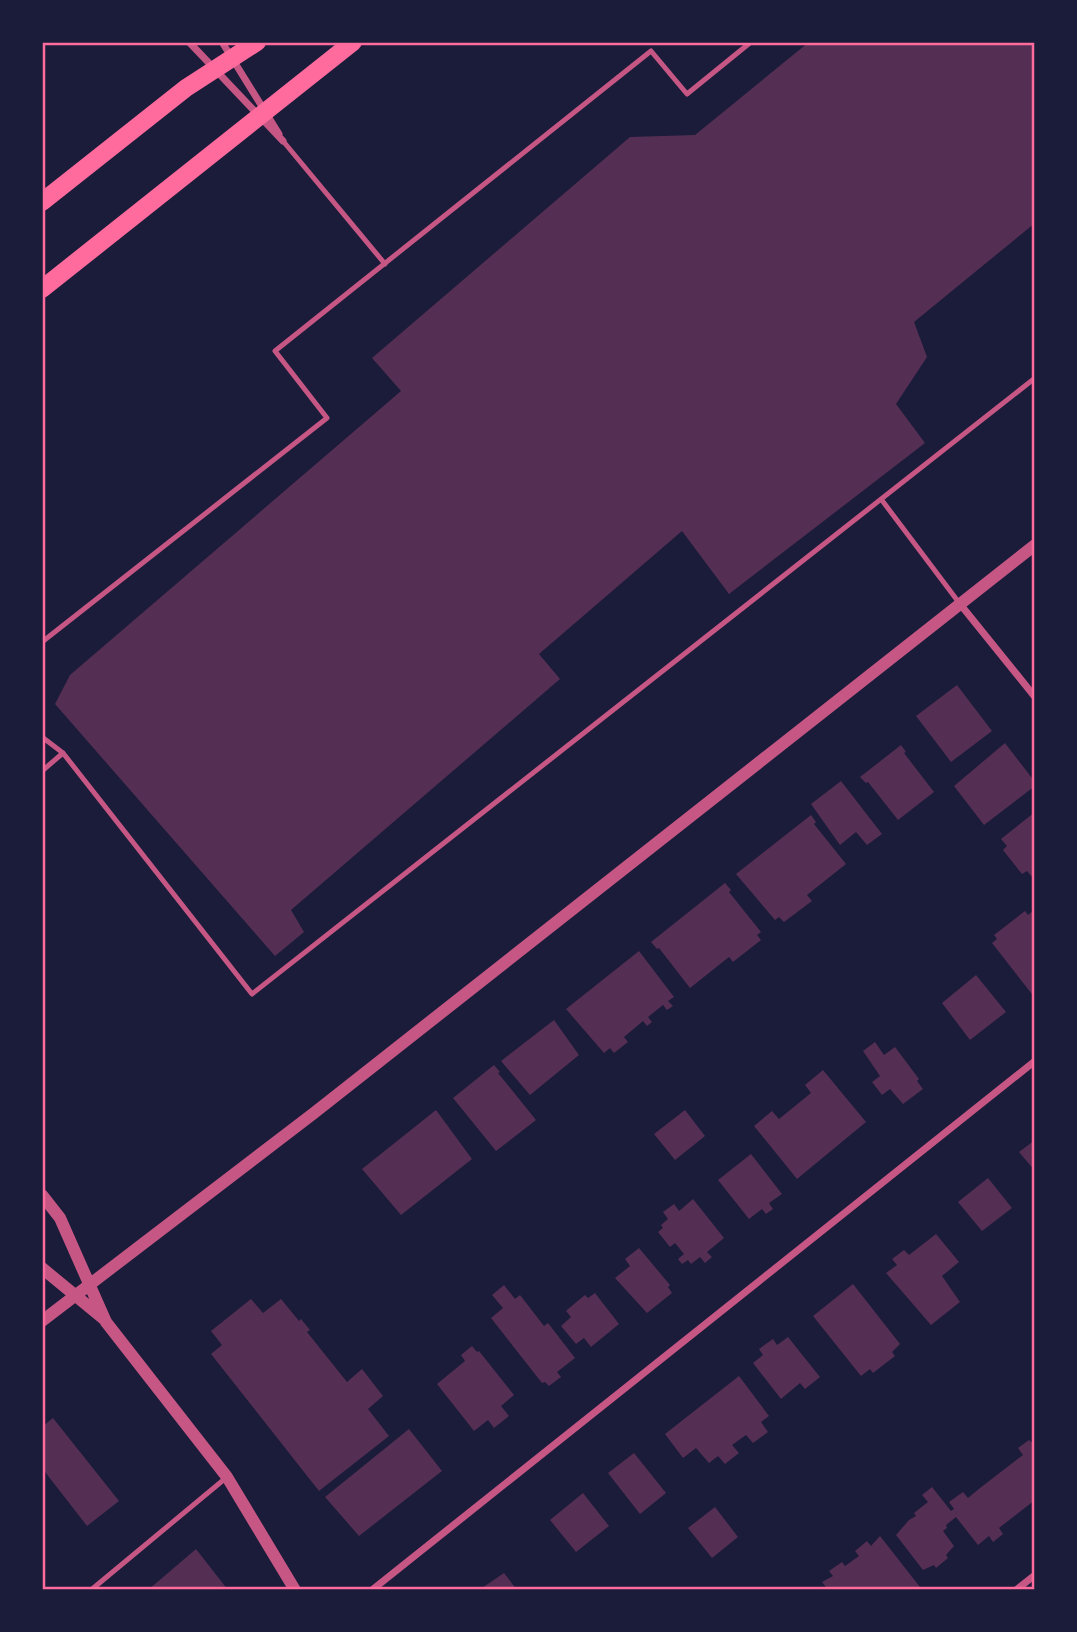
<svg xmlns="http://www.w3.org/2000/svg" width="1077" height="1632" viewBox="0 0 1077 1632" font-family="'Golos Text',sans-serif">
<rect width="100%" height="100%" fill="#1b1b3a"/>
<path fill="#542f53" d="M 809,42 L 1035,42 L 1035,223 L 914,322 L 927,357 L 896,404 L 925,443 L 729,594 L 682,531 L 539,654 L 560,679 L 291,910 L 304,932 L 275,956 L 55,704 L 70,675 L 401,391 L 372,358 L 630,137 L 695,135 Z
M 957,685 L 992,731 L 951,762 L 916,716 Z
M 1005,743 L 1035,782 L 1035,788 L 1031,789 L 984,825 L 954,786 Z
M 901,745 L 906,752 L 904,753 L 934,792 L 898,820 L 868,782 L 866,783 L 860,777 Z
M 841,781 L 882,834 L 867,845 L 856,832 L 840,845 L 811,804 Z
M 1035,812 L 1035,877 L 1033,878 L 1027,871 L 1022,874 L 1003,850 L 1007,846 L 1001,839 Z
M 811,815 L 816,822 L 814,824 L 846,864 L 807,895 L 812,901 L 784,922 L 779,917 L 775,920 L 736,874 Z
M 725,883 L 731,890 L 729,892 L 761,932 L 757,935 L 761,940 L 733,962 L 729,957 L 690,988 L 659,948 L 657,949 L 651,942 Z
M 1025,911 L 1028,915 L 1033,911 L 1035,914 L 1035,998 L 992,943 L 997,939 L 994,935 Z
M 639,951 L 674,997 L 668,1001 L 673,1006 L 667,1010 L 663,1005 L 648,1017 L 652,1022 L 647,1026 L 643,1021 L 624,1037 L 628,1042 L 614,1053 L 610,1048 L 604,1053 L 566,1009 Z
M 976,975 L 1006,1012 L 970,1040 L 942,1003 Z
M 554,1020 L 579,1055 L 530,1095 L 501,1061 Z
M 875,1042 L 884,1055 L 895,1047 L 919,1079 L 917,1081 L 923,1089 L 903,1104 L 890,1089 L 882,1095 L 872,1082 L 880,1076 L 863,1051 Z
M 494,1065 L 500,1072 L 498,1073 L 536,1120 L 496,1151 L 453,1098 Z
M 823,1070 L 866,1122 L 797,1179 L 754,1126 L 772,1111 L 779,1119 L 811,1093 L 805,1085 Z
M 436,1110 L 472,1159 L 401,1215 L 362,1169 Z
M 685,1110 L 705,1136 L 675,1160 L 654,1134 Z
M 1035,1140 L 1035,1171 L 1019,1152 Z
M 751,1154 L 782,1194 L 769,1203 L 773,1209 L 766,1214 L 762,1209 L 749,1219 L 718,1180 Z
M 988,1178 L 1012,1208 L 982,1231 L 958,1202 Z
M 693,1199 L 724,1238 L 707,1252 L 712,1257 L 705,1263 L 700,1257 L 691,1264 L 688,1260 L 682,1264 L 678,1259 L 684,1254 L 675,1243 L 670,1247 L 658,1232 L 663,1228 L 661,1225 L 668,1219 L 663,1212 L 674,1204 L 679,1211 Z
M 936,1234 L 959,1262 L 942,1276 L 960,1302 L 931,1325 L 886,1273 L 897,1265 L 892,1259 L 904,1250 L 909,1255 Z
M 639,1248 L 670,1285 L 668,1287 L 672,1293 L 647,1313 L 615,1278 L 630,1266 L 625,1259 Z
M 853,1284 L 900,1344 L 892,1352 L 895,1356 L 873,1373 L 870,1369 L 861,1376 L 813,1316 Z
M 504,1285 L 515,1299 L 520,1295 L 544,1326 L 548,1323 L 575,1358 L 557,1372 L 561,1377 L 549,1386 L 545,1382 L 542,1383 L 491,1318 L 503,1308 L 492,1295 Z
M 595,1293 L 619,1324 L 591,1347 L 584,1338 L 576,1344 L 561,1326 L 571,1317 L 566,1311 L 568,1309 L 585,1295 L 588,1298 Z
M 251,1299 L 263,1313 L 281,1299 L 299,1321 L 301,1319 L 310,1330 L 307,1332 L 347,1382 L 362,1369 L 383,1396 L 368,1409 L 389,1436 L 319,1491 L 211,1354 L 222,1345 L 211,1331 Z
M 788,1337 L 820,1377 L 805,1389 L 800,1383 L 781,1399 L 753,1363 L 763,1355 L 759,1349 L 773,1339 L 777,1345 Z
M 472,1346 L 477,1352 L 479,1351 L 514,1395 L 501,1406 L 509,1416 L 494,1428 L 488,1420 L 474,1431 L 437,1384 L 465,1361 L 461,1355 Z
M 739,1376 L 769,1416 L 761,1422 L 768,1432 L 753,1443 L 746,1435 L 732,1445 L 739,1453 L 725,1464 L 718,1456 L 709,1463 L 696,1448 L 683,1458 L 665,1434 Z
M 53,1418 L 119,1501 L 87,1526 L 42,1468 L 42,1427 Z
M 409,1429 L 442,1471 L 359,1536 L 325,1497 Z
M 1029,1440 L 1035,1445 L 1035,1500 L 999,1528 L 1003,1534 L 993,1542 L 989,1536 L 978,1545 L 956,1517 L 946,1525 L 947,1528 L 943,1531 L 954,1546 L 946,1555 L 948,1558 L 936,1568 L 934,1565 L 923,1570 L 896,1535 L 909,1520 L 916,1516 L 914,1513 L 928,1502 L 922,1495 L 932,1487 L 951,1511 L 954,1509 L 949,1502 L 963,1492 L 968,1498 L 980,1488 L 1023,1455 L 1018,1448 Z
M 634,1453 L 666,1493 L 640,1514 L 608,1473 Z
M 583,1493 L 609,1526 L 576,1552 L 550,1520 Z
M 715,1507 L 738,1537 L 712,1558 L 688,1528 Z
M 880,1536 L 920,1587 L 918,1590 L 822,1590 L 826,1587 L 822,1582 L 833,1576 L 829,1571 L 842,1562 L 845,1566 L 859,1556 L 855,1551 L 867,1541 L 871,1546 Z
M 196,1549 L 228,1590 L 148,1590 Z
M 504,1573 L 517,1590 L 479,1590 Z"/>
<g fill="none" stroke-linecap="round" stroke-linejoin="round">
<path stroke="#c65784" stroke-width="5" d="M 283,141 L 385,264
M 881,499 L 960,604
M 42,642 L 327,418 L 275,351 L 651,51 L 687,94 L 751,42
M 42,737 L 63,753 L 252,994 L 1035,378
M 42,771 L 63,753
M 91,1590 L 227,1477"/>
<path stroke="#c65784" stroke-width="7" d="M 189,42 L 283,141
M 222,42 L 279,134
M 960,604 L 1035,697
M 372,1590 L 1035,1061
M 1016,1590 L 1035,1575"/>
<path stroke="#c65784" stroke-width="12" d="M 42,1195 L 60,1218 L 106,1322 L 227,1477 L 295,1590
M 42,1268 L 104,1319
M 42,1321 L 314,1113 L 1035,545"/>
<path stroke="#ff6b9d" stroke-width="18" d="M 42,202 L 186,88 L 257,42
M 42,289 L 353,42"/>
</g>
<rect width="1077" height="1632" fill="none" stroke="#1b1b3a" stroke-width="88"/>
<rect x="44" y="44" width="989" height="1544" fill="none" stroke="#ff6b9d" stroke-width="2.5"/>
</svg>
